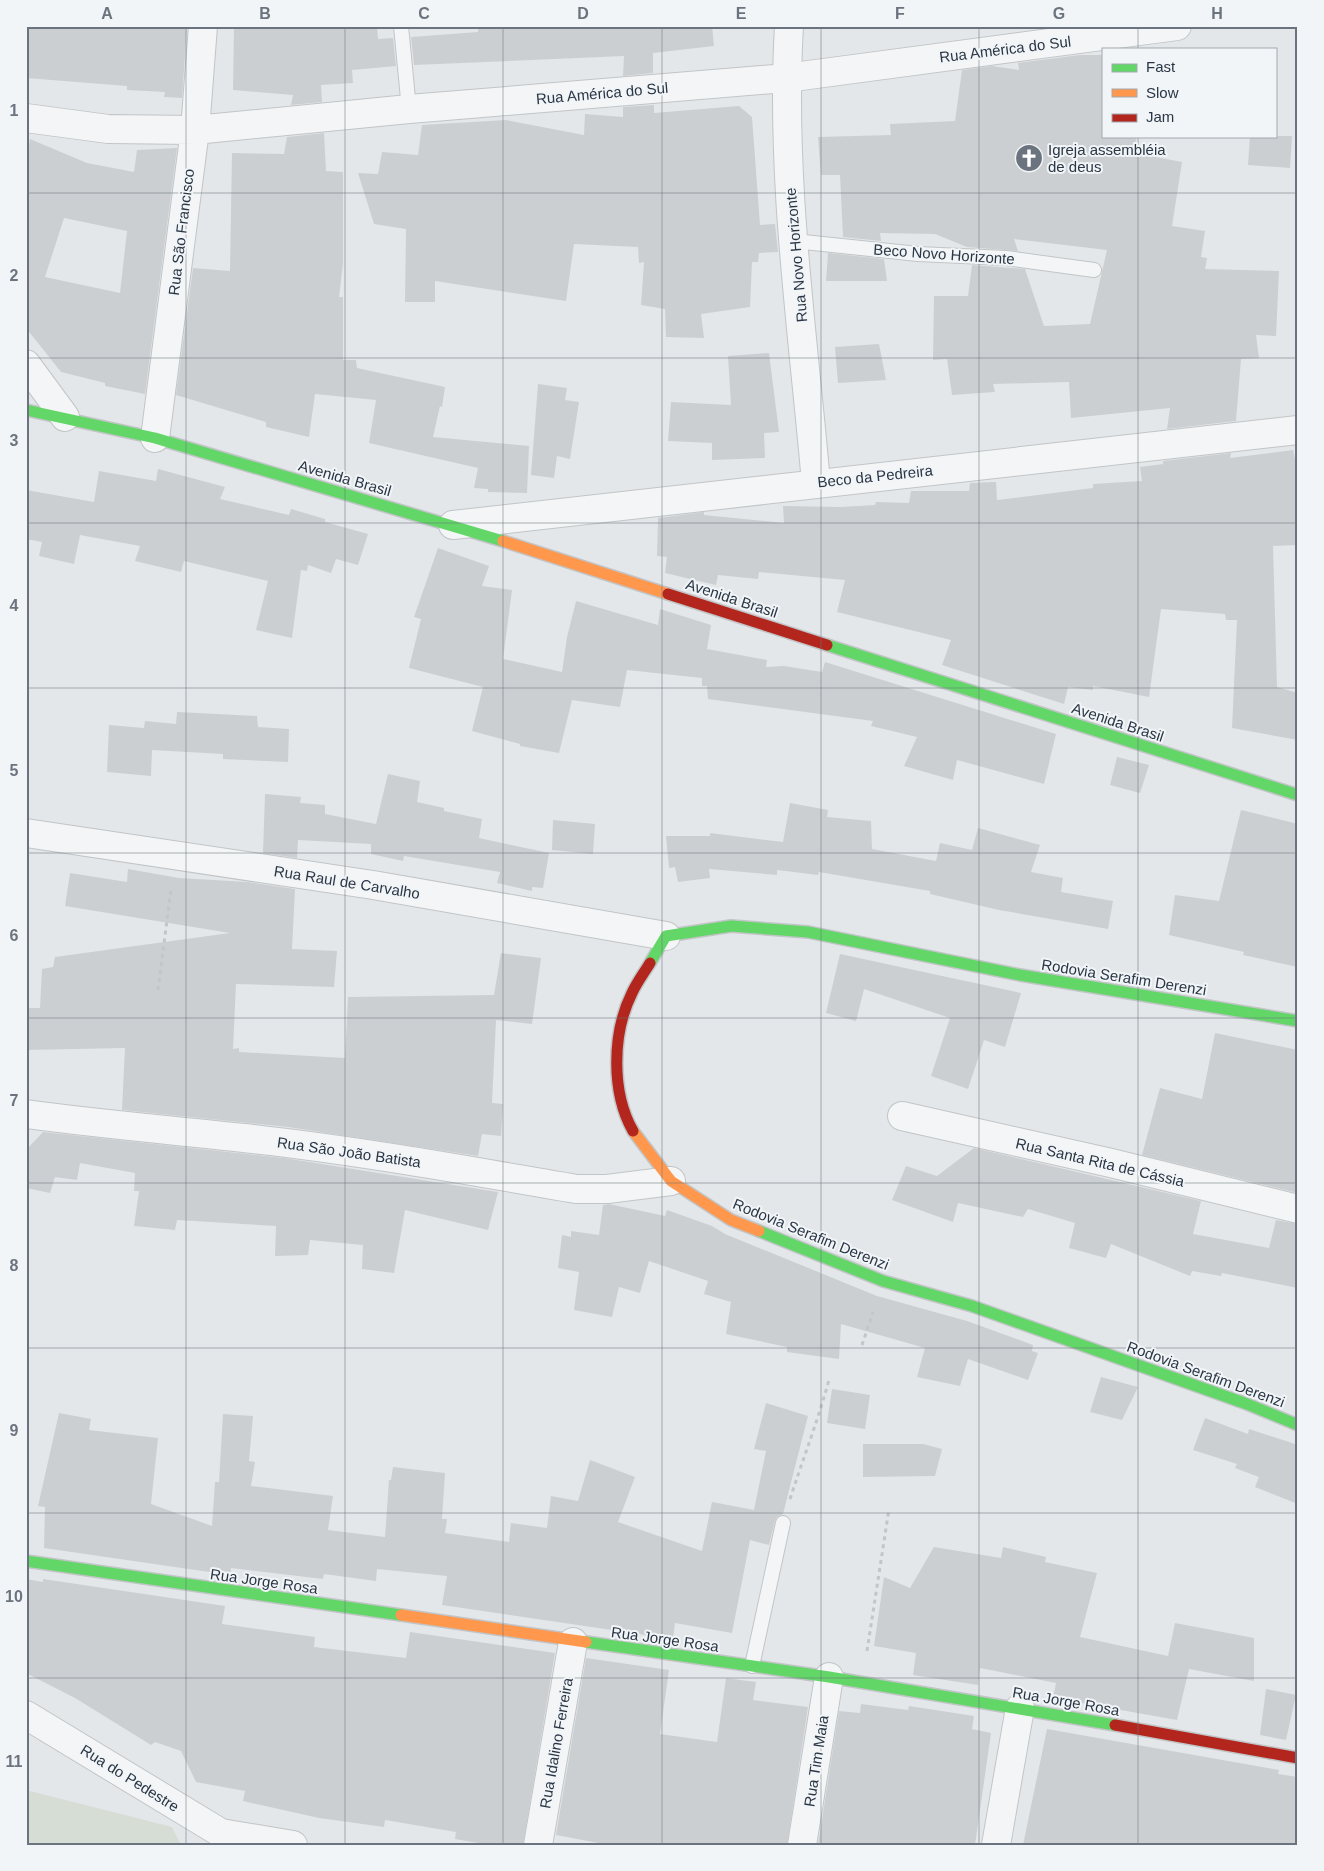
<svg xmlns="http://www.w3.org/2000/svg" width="1324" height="1871" viewBox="0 0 1324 1871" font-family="Arial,sans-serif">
<rect width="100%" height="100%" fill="#e4e7e9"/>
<path fill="#d6ddd4" d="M 26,1790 L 172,1827 L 181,1845 L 26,1845 Z"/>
<path fill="#cccfd2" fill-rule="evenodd" d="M 26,26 L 187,26 L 182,98 L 164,97 L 165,92 L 127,90 L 127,86 L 26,78 Z
M 234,26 L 377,26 L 378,39 L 393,38 L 396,66 L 352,70 L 353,83 L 321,85 L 322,102 L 291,105 L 293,95 L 233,90 Z
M 478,26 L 712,26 L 714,46 L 653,53 L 653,73 L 623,76 L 624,56 L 414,65 L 411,37 L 478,32 Z
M 1080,55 L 1103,55 L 1103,136 L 1136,136 L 1135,153 L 1182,162 L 1172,226 L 1205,231 L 1201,257 L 1207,258 L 1205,269 L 1279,271 L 1276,336 L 1256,335 L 1259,358 L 1241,359 L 1236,421 L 1167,429 L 1170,408 L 1071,418 L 1069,382 L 993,384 L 995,392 L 952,395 L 947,359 L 933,360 L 934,296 L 968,296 L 972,265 L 1025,269 L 1044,326 L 1090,324 L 1107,250 L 1014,239 L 1018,251 L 967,247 L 935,234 L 880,233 L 881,241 L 843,237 L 840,175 L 821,175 L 818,137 L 891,135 L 890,124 L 955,121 L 962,70 L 992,66 L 1019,70 L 1018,63 Z
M 654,105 L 654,113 L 739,106 L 752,117 L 760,225 L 775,224 L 778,252 L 759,253 L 758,262 L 752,262 L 750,307 L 701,314 L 704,338 L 666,337 L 665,309 L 641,305 L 644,262 L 639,263 L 638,247 L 574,244 L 566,301 L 435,281 L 435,302 L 405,302 L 406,229 L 374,224 L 358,173 L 378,174 L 382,152 L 418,155 L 422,125 L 506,120 L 584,135 L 585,114 L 623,117 L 623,107 Z
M 324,133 L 326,171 L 343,172 L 343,263 L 339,297 L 343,297 L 343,360 L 356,360 L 357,368 L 445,387 L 442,407 L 440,406 L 433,437 L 529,446 L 527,493 L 488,492 L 488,489 L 474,488 L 478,468 L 369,443 L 376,400 L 315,394 L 309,437 L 266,427 L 266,422 L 176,395 L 193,268 L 230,271 L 232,153 L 284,154 L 287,137 Z
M 1250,136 L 1292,136 L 1290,168 L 1248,165 Z
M 30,139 L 87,163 L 134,172 L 137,150 L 177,148 L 145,394 L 105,386 L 105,383 L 61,372 L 26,328 L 26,168 ZM 64,218 L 127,231 L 120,293 L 45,277 Z
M 828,253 L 884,259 L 887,281 L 826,281 Z
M 879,344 L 886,380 L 838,383 L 835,347 Z
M 769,353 L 779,432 L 764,433 L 765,458 L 712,460 L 712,443 L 668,441 L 671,402 L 731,405 L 728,356 Z
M 538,384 L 567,388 L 565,400 L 579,402 L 570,459 L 557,456 L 554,478 L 531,475 Z
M 1293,450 L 1298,474 L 1298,545 L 1273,546 L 1277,687 L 1298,693 L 1298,740 L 1232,728 L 1237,620 L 1226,620 L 1225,614 L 1161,609 L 1149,697 L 1093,686 L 1093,690 L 1068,687 L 1064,704 L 942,665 L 951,640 L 837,612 L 845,580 L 759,572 L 758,579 L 718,575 L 716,585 L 665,573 L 667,557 L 657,556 L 658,518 L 704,512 L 704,515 L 784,523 L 783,506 L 841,507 L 875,505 L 876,502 L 909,503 L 911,491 L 969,491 L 970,483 L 996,482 L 997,500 L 1093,488 L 1093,484 L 1142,481 L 1140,467 L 1163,464 L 1163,461 L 1231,453 L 1230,458 Z
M 158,469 L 225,487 L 220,499 L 289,515 L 291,509 L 325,519 L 325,522 L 368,534 L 358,565 L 336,559 L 331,573 L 308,565 L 307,571 L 301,570 L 292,638 L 256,630 L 268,581 L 184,561 L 181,572 L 135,561 L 140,546 L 80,535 L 74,564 L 39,556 L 42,542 L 26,539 L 26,490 L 94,502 L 99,471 L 156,481 Z
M 438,548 L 489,566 L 482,586 L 512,590 L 503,659 L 562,672 L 567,637 L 576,601 L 658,625 L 660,609 L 711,625 L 707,649 L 767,660 L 766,667 L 784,666 L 822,672 L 825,662 L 1056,734 L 1044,784 L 957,760 L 953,780 L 904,766 L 917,737 L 871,726 L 873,721 L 708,699 L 707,686 L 702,686 L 702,678 L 627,670 L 620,707 L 572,700 L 559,753 L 520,746 L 520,744 L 472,731 L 483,687 L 409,668 L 421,619 L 414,617 Z
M 177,712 L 257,716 L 258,727 L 289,729 L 288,762 L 223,759 L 223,754 L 152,750 L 151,776 L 107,772 L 109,725 L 144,728 L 145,721 L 176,724 Z
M 1117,757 L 1149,765 L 1140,793 L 1110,785 Z
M 388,774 L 420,781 L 417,802 L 444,808 L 444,811 L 482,819 L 479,838 L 549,853 L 543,888 L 532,887 L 532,891 L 497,883 L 500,872 L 404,856 L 403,861 L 371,854 L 371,844 L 298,840 L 297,858 L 263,853 L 265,794 L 301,797 L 300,803 L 325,805 L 325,814 L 376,824 Z
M 790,803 L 828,810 L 827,817 L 871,821 L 872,849 L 936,861 L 940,843 L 972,850 L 978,828 L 1040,845 L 1031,872 L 1063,878 L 1061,892 L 1113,901 L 1108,929 L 999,910 L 930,894 L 930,891 L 819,872 L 818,875 L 777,870 L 777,875 L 709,869 L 710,878 L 678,882 L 675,867 L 669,868 L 666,836 L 710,836 L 710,833 L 783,842 Z
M 1241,810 L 1298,824 L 1298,967 L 1243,955 L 1244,952 L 1169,935 L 1175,895 L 1219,901 Z
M 553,820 L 595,824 L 593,854 L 552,850 Z
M 128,869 L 179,878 L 248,882 L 295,889 L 292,949 L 337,951 L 334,987 L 236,984 L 233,1049 L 239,1048 L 239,1052 L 345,1058 L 348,997 L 494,995 L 501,953 L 541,958 L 532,1024 L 496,1020 L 492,1103 L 503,1104 L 501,1136 L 482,1134 L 478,1156 L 288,1127 L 122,1110 L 125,1048 L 26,1050 L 26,1008 L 40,1008 L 42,969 L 53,967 L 55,957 L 230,933 L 65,906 L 70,873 L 127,882 Z
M 840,954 L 1021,993 L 1005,1047 L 984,1040 L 968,1089 L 931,1076 L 950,1018 L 864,989 L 856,1021 L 826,1013 Z
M 1215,1033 L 1298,1050 L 1298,1193 L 1142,1155 L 1160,1088 L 1202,1099 Z
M 43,1132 L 284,1158 L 498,1192 L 488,1230 L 405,1210 L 394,1273 L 362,1269 L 363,1245 L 310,1240 L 308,1255 L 275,1256 L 276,1226 L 177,1220 L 175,1230 L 134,1226 L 139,1191 L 134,1191 L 135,1173 L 80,1163 L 77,1180 L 55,1177 L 50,1193 L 26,1188 L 26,1150 Z
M 974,1148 L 1201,1201 L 1193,1234 L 1269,1248 L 1276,1220 L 1298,1224 L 1298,1288 L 1222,1273 L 1221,1276 L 1192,1271 L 1190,1276 L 1111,1244 L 1106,1258 L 1069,1248 L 1075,1223 L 1028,1209 L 1023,1217 L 958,1203 L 953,1222 L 892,1200 L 906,1166 L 937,1176 Z
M 609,1204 L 665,1216 L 667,1210 L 712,1226 L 725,1234 L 877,1296 L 967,1321 L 1033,1345 L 1032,1351 L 1038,1353 L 1028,1380 L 968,1359 L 960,1386 L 917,1377 L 925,1348 L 841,1324 L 839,1359 L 787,1352 L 787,1347 L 726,1334 L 731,1302 L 704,1294 L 708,1281 L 649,1261 L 640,1293 L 619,1287 L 612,1317 L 574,1310 L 579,1272 L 558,1268 L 562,1235 L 571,1237 L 571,1231 L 599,1235 L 603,1205 Z
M 1101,1377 L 1138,1387 L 1122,1420 L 1090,1412 Z
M 832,1389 L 870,1395 L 865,1429 L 827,1423 Z
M 766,1403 L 808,1416 L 783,1514 L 777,1517 L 775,1521 L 769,1545 L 750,1540 L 732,1633 L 675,1623 L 673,1639 L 442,1605 L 447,1576 L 377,1569 L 376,1581 L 324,1574 L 323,1579 L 231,1568 L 230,1575 L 44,1548 L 45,1507 L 38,1506 L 59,1413 L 91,1419 L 89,1430 L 158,1438 L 151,1504 L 212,1526 L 215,1482 L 219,1482 L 223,1414 L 253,1416 L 249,1461 L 255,1462 L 251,1486 L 333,1496 L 328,1530 L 385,1537 L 389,1480 L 391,1480 L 393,1467 L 445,1473 L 442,1519 L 447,1519 L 445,1533 L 509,1542 L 511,1523 L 547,1528 L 551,1496 L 578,1501 L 590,1460 L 635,1477 L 618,1522 L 702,1551 L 712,1502 L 754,1510 L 766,1451 L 754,1449 Z
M 1205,1418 L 1248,1434 L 1249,1429 L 1298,1445 L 1298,1504 L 1255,1487 L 1259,1477 L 1235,1468 L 1237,1464 L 1193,1450 Z
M 863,1444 L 923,1444 L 942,1449 L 935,1476 L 863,1477 Z
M 934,1547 L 1001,1558 L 1003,1547 L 1046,1557 L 1045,1562 L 1097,1573 L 1080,1637 L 1168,1656 L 1175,1623 L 1254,1638 L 1254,1681 L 1189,1669 L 1177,1720 L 1053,1698 L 1056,1683 L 980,1668 L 978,1685 L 913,1675 L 916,1653 L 874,1646 L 884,1577 L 910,1588 Z
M 26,1579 L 43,1582 L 43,1579 L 225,1606 L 222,1624 L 315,1637 L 314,1647 L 406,1658 L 410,1632 L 555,1653 L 523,1845 L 490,1845 L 455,1839 L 456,1832 L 385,1820 L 384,1827 L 319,1818 L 243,1801 L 245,1791 L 196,1782 L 181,1751 L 155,1742 L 151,1745 L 75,1698 L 26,1673 Z
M 586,1658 L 669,1670 L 660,1734 L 717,1742 L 726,1678 L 756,1682 L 753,1700 L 808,1707 L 787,1845 L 609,1845 L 556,1835 Z
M 1266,1689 L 1296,1695 L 1286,1740 L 1260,1735 Z
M 861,1704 L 908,1710 L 909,1706 L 974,1716 L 972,1729 L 991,1733 L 975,1845 L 818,1845 L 839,1711 L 860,1713 Z
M 1047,1729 L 1279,1770 L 1278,1774 L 1298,1777 L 1298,1845 L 1023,1845 Z"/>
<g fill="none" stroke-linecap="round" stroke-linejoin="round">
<g stroke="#c2c5c7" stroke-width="16">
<path id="lane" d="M 401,26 L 409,109
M 794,241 L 918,254 L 1006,258 L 1094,270
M 752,1666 L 783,1523"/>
</g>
<g stroke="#c2c5c7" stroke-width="30">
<path id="street" d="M 789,26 C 780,178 803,332 816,483
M 26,118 L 108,129 L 195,130 L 409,109 L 786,78 L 1177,26
M 26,364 L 65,417
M 155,438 L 195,130 L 203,26
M 453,525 L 1298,430
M 26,833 L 373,885 L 666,936
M 26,1114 C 99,1124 171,1130 244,1138 C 355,1150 466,1170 576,1189 L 607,1189 L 671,1181
M 902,1116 L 1111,1163 L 1298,1209
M 26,1715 L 221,1833 L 231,1845
M 221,1833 L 293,1845
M 538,1845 L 573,1642
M 802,1845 L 829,1677
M 996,1845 L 1020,1708"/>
</g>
<g stroke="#c2c5c7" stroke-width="14">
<path id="fast" d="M 26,410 L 155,438 L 503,541
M 827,645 L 1298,795
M 650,963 L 666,936 L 731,926 L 808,932 L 1020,975 L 1298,1021
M 759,1231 L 883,1281 L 972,1306 L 1247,1404 L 1298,1425
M 26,1561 L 401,1615
M 586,1642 L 829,1677 L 1115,1725"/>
</g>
<g stroke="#c2c5c7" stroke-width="14">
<path id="slow" d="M 503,541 L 668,594
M 633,1131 L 671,1181 L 731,1220 L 759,1231
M 401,1615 L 586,1642"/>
</g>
<g stroke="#c2c5c7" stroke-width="14">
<path id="jam" d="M 668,594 L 827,645
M 633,1131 C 611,1092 612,1033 632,993 C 637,982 644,973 650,963
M 1115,1725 L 1298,1758"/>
</g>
<path stroke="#c3c6c9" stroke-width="3" stroke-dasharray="4 4" stroke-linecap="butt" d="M 158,990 L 171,889
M 862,1345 L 873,1312
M 790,1499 C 803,1459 818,1420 829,1380
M 867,1651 L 889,1509"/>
<use href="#lane" stroke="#f3f5f6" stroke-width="14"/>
<use href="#street" stroke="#f3f5f6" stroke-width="28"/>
<use href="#fast" stroke="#63d668" stroke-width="11"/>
<use href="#slow" stroke="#ff974d" stroke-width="11"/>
<use href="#jam" stroke="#b3261e" stroke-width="11"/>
</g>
<path fill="none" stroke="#6b747e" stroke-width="1" stroke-opacity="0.55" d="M 186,26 L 186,1845M 345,26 L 345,1845M 503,26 L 503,1845M 662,26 L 662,1845M 821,26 L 821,1845M 979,26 L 979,1845M 1138,26 L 1138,49M 1138,136 L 1138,1845M 26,193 L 1298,193M 26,358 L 1298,358M 26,523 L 1298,523M 26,688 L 1298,688M 26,853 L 1298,853M 26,1018 L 1298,1018M 26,1183 L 1298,1183M 26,1348 L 1298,1348M 26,1513 L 1298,1513M 26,1678 L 1298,1678"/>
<defs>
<g id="church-disc" transform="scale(1.4375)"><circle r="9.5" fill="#6b747e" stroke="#f2f5f8"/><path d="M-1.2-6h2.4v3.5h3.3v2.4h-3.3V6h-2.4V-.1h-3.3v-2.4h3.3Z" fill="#fff"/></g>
</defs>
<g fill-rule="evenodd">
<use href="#church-disc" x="1029" y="158"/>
</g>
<g text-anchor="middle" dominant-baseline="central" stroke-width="4" stroke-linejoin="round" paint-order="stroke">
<g font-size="15" fill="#2a3644" stroke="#f2f5f8">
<text transform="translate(1005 49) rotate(-7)">Rua América do Sul</text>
<text transform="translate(602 93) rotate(-5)">Rua América do Sul</text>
<text transform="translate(181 232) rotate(-83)">Rua São Francisco</text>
<text transform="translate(944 254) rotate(4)">Beco Novo Horizonte</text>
<text transform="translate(796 255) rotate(-95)">Rua Novo Horizonte</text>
<text transform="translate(875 476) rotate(-6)">Beco da Pedreira</text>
<text transform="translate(345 478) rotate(16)">Avenida Brasil</text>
<text transform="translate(732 598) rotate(18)">Avenida Brasil</text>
<text transform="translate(1118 722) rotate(18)">Avenida Brasil</text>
<text transform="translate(347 882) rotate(9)">Rua Raul de Carvalho</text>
<text transform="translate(1124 977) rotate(9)">Rodovia Serafim Derenzi</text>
<text transform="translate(349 1152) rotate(8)">Rua São João Batista</text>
<text transform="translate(1100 1162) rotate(13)">Rua Santa Rita de Cássia</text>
<text transform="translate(811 1234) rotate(22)">Rodovia Serafim Derenzi</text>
<text transform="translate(1206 1374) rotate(20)">Rodovia Serafim Derenzi</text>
<text transform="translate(264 1581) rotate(8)">Rua Jorge Rosa</text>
<text transform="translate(665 1639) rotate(8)">Rua Jorge Rosa</text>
<text transform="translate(1066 1701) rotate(10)">Rua Jorge Rosa</text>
<text transform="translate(556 1743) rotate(-80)">Rua Idalino Ferreira</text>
<text transform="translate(816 1761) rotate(-81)">Rua Tim Maia</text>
<text transform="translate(130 1778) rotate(32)">Rua do Pedestre</text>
</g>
<g font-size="15" fill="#2a3644" stroke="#f2f5f8" text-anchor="start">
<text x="1048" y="149">Igreja assembléia<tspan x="1048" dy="17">de deus</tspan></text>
</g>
</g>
<rect width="1324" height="1871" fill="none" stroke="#f2f5f8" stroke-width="55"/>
<rect x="1102" y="48" width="175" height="90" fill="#f2f5f8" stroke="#a2a9b0"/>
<rect x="1112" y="64" width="25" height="8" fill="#63d668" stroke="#a2a9b0"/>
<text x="1146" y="72" font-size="15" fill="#2a3644">Fast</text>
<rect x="1112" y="89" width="25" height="8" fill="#ff974d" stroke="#a2a9b0"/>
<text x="1146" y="98" font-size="15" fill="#2a3644">Slow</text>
<rect x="1112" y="114" width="25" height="8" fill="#b3261e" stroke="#a2a9b0"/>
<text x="1146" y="122" font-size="15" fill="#2a3644">Jam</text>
<rect x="28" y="28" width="1268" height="1816" fill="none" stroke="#6b747e" stroke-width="2"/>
<g font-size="16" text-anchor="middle" font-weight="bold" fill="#6b747e">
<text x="107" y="19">A</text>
<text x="265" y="19">B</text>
<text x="424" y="19">C</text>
<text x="583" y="19">D</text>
<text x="741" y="19">E</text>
<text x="900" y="19">F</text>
<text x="1059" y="19">G</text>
<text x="1217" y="19">H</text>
<text x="14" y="116">1</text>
<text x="14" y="281">2</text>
<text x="14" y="446">3</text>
<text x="14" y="611">4</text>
<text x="14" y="776">5</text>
<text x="14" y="941">6</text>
<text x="14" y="1106">7</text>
<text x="14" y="1271">8</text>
<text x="14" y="1436">9</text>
<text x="14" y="1602">10</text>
<text x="14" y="1767">11</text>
</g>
</svg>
